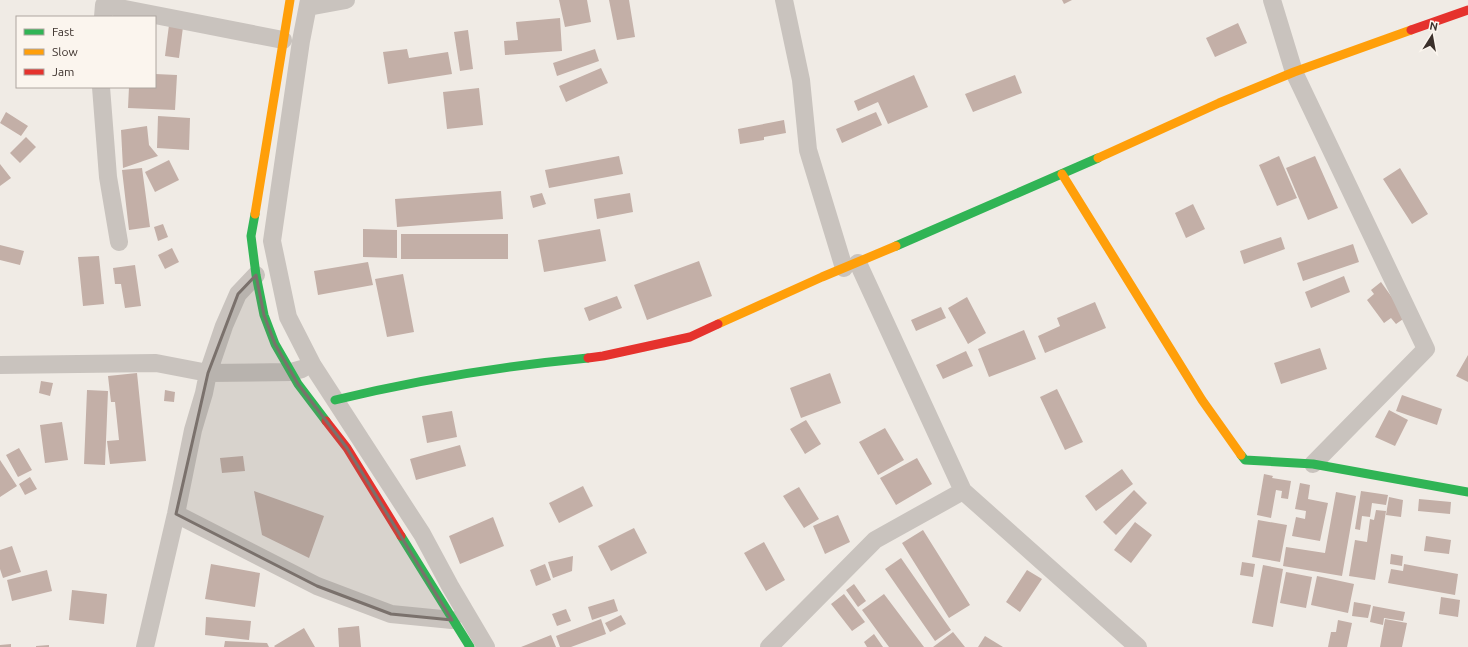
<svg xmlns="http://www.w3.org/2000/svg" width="1468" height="647" viewBox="0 0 1468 647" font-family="Ubuntu,sans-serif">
<rect width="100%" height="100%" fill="#f0ebe5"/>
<path fill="#c3afa7" d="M 559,0 L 587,0 L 591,22 L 565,27 Z
M 609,0 L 629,0 L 635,37 L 617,40 Z
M 1062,0 L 1072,0 L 1064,4 Z
M 560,18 L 562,51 L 505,55 L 504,41 L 518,40 L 516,22 Z
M 1238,23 L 1247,43 L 1215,57 L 1206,38 Z
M 169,25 L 183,27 L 179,58 L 165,56 Z
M 468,30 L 473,69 L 460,71 L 454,32 Z
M 407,49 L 409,58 L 448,52 L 452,74 L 388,84 L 383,52 Z
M 595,49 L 599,61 L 557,76 L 553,63 Z
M 601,68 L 608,83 L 566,102 L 559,86 Z
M 155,74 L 177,75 L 175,110 L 128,108 L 129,87 L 155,87 Z
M 914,75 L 928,107 L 888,124 L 878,102 L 858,111 L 854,101 Z
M 1015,75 L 1022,93 L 973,112 L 965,94 Z
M 479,88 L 483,125 L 447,129 L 443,92 Z
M 6,112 L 28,126 L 21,136 L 0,123 Z
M 876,112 L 882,125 L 842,143 L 836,129 Z
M 158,116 L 190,118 L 189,150 L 157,148 Z
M 784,120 L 786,133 L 764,137 L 764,140 L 740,144 L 738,129 Z
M 147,126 L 149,145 L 158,156 L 123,168 L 121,130 Z
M 26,137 L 36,147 L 20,163 L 10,153 Z
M 619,156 L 623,174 L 549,188 L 545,170 Z
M 1279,156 L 1297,198 L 1277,206 L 1259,165 Z
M 1315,156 L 1338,208 L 1308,220 L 1286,168 Z
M 169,160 L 179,180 L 155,192 L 145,172 Z
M 0,164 L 11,178 L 0,186 Z
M 142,168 L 150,227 L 129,230 L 122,170 Z
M 1400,168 L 1428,214 L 1412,224 L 1383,179 Z
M 501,191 L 503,219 L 397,227 L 395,199 Z
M 542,193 L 546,204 L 533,208 L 530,196 Z
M 630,193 L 633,212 L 597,219 L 594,199 Z
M 1193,204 L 1205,229 L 1186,238 L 1175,213 Z
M 163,224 L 168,237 L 158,241 L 154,227 Z
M 363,229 L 397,230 L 397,258 L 363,257 Z
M 600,229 L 606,261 L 544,272 L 538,240 Z
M 401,234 L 508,234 L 508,259 L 401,259 Z
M 1281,237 L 1285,249 L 1244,264 L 1240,251 Z
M 1353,244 L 1359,262 L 1303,281 L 1297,263 Z
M 0,245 L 24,251 L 20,265 L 0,260 Z
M 172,248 L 179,262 L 165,269 L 158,255 Z
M 99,256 L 104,304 L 83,306 L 78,257 Z
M 699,261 L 712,296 L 647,320 L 634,285 Z
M 368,262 L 373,285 L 318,295 L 314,271 Z
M 135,265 L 141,306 L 125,308 L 121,284 L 115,284 L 113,268 Z
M 403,274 L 414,332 L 387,337 L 375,279 Z
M 1344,276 L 1350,292 L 1311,308 L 1305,292 Z
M 1381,282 L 1406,317 L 1396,324 L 1391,318 L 1384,323 L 1367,300 L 1374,294 L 1371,290 Z
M 617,296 L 622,308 L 589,321 L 584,308 Z
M 967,297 L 986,333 L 968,344 L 948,308 Z
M 1095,302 L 1106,328 L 1045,353 L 1038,336 L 1060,326 L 1057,318 Z
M 941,307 L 946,318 L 916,331 L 911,320 Z
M 1024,330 L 1036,359 L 989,377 L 978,349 Z
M 1320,348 L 1327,369 L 1281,384 L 1274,363 Z
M 966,351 L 973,366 L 943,379 L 936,365 Z
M 1468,355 L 1468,382 L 1456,376 Z
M 137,373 L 146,461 L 110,464 L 107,441 L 119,440 L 115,402 L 111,402 L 108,376 Z
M 830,373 L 841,403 L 801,418 L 790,388 Z
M 41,381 L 53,383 L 50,396 L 39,393 Z
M 1057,389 L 1083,442 L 1065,450 L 1040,397 Z
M 87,390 L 108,391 L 105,465 L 84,464 Z
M 165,390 L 175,392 L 174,402 L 164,401 Z
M 1402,395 L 1442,409 L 1437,425 L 1396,411 Z
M 1389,410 L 1408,420 L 1395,446 L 1375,437 Z
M 452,411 L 457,437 L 427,443 L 422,416 Z
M 806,420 L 821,444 L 805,454 L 790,429 Z
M 62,422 L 68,460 L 45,463 L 40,425 Z
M 885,428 L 904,460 L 878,475 L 859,442 Z
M 460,445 L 466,466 L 416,480 L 410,459 Z
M 19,448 L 32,470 L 18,477 L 6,455 Z
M 243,456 L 245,471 L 222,473 L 220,458 Z
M 917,458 L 932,484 L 896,505 L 880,478 Z
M 0,460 L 17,486 L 0,497 Z
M 1122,469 L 1133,484 L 1096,511 L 1085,496 Z
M 1264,474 L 1273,476 L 1272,478 L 1291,481 L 1288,499 L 1281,498 L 1282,491 L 1276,490 L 1271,518 L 1257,515 Z
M 30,477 L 37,489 L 25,495 L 19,484 Z
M 1300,483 L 1310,485 L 1308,499 L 1328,503 L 1320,541 L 1292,536 L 1296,517 L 1305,519 L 1306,511 L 1295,509 Z
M 583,486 L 593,506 L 559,523 L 549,503 Z
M 799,487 L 819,519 L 804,528 L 783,496 Z
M 1134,490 L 1147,503 L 1116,535 L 1103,522 Z
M 254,491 L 324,516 L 309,558 L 262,535 Z
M 1361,491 L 1388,495 L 1386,505 L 1372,503 L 1370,517 L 1362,516 L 1360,530 L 1355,529 Z
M 1336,492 L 1356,496 L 1342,576 L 1283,566 L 1286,547 L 1325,553 Z
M 1389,497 L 1403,500 L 1401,517 L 1386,515 Z
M 1419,499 L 1451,502 L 1450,514 L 1418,511 Z
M 1376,510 L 1386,511 L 1375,580 L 1349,576 L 1355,540 L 1367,542 L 1370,519 L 1374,520 Z
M 838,515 L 850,542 L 825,554 L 813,526 Z
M 493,517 L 504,546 L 460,564 L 449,536 Z
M 1258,520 L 1287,525 L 1280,562 L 1252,557 Z
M 1135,522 L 1152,535 L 1131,563 L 1114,550 Z
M 634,528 L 647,553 L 611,571 L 598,546 Z
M 923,530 L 970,605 L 949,618 L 902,543 Z
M 1426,536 L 1451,540 L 1449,554 L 1424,551 Z
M 764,542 L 785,580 L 766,591 L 744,553 Z
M 12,546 L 21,572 L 3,578 L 0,569 L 0,550 Z
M 1391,554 L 1403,556 L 1402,566 L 1390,564 Z
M 573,556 L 572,571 L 553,578 L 548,562 Z
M 901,558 L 951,630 L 935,641 L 885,569 Z
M 1242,562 L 1255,564 L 1253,577 L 1240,575 Z
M 211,564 L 260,573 L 255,607 L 205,599 Z
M 545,564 L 551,580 L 536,586 L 530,570 Z
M 1404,564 L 1458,574 L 1455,595 L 1388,583 L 1391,569 L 1403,571 Z
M 1263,565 L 1283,569 L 1273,627 L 1252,623 Z
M 47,570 L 52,591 L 12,601 L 7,580 Z
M 1027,570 L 1042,579 L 1020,612 L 1006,602 Z
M 1286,572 L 1312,577 L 1306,608 L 1280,603 Z
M 1317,576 L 1354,584 L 1348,613 L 1311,605 Z
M 854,584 L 866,601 L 858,607 L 846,590 Z
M 72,590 L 107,594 L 104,624 L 69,620 Z
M 844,594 L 865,622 L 852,631 L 831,604 Z
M 884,594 L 924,647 L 889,647 L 862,610 Z
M 1441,597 L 1460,600 L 1458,617 L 1439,614 Z
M 614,599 L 618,611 L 592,620 L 588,607 Z
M 1354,602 L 1371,605 L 1368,618 L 1352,616 Z
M 1373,606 L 1405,612 L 1403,621 L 1384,618 L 1383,625 L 1370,622 Z
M 566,609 L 571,621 L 557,626 L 552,614 Z
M 621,615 L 626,624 L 610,632 L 605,623 Z
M 206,617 L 251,621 L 249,640 L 205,635 Z
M 601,619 L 606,634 L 571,647 L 560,647 L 556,636 Z
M 1385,619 L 1407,623 L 1402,647 L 1380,647 Z
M 1338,620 L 1352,623 L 1347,647 L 1328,647 L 1331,632 L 1336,632 Z
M 359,626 L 361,647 L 339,647 L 338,628 Z
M 304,628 L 315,647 L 275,647 L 274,646 Z
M 953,632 L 965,647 L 933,647 Z
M 874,634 L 883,647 L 867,647 L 864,642 Z
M 551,635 L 556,647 L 521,647 Z
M 985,636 L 1003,647 L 978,647 Z
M 225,641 L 267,643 L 269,647 L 224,647 Z
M 11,644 L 11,647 L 0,647 L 0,645 Z
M 49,645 L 49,647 L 36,647 L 36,646 Z"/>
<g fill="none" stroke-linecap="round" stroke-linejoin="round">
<path stroke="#c9c3be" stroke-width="18" d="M 309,0 L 301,41 L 272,241 L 288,317 L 313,366 L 422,534 L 450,586 L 486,647
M 784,0 L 801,80 L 808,150 L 844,268
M 1272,0 L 1294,72 L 1426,349 L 1313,464
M 308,7 L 346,0
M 103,17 L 104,5 L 283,40
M 101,87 L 108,177 L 119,242
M 858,263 L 963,491 L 1138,647
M 0,365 L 156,363 L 208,373 L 291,372 L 302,369
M 176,514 L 317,586 L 391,614 L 452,620
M 145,647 L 176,514 L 193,430 L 204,393 L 208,373 L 224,326 L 238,294 L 256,275
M 769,647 L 875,540 L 963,491"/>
<path stroke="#30b455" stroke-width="9" d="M 255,214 L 251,236 L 256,275 L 264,315 L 275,344 L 298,384 L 326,421
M 896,246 L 1098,158
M 335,400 C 418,380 503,366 588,358
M 1241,455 L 1245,460 L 1313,464 L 1468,492
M 401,536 L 470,647"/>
<path stroke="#ff9f0a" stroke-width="9" d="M 1098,158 L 1219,103 L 1294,72 L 1411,30
M 1062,174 L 1202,400 L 1241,455
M 255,214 L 290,0
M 718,324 L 822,277 L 896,246"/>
<path stroke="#e5322d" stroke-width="9" d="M 1411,30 L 1468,10
M 588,358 L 603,356 L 690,337 L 718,324
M 326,421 L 347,448 L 401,536"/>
</g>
<path fill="#7a716c" fill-opacity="0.2" stroke="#7a716c" stroke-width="3" stroke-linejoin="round" d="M 256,275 L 264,315 L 275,344 L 298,384 L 347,448 L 452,620 L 391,614 L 317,586 L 176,514 L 208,373 L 238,294 Z"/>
<rect x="16" y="16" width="140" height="72" fill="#fbf5ee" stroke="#aea6a0"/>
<rect x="24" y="29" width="20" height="6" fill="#30b455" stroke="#aea6a0"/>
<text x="52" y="36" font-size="12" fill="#3b302b">Fast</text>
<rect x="24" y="49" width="20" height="6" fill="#ff9f0a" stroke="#aea6a0"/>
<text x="52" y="56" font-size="12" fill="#3b302b">Slow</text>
<rect x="24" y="69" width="20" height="6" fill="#e5322d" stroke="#aea6a0"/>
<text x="52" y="76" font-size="12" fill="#3b302b">Jam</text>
<g transform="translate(1432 36) rotate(11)" stroke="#fbf5ee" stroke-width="3" paint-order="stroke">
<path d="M0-3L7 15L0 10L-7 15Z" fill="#3b302b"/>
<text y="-6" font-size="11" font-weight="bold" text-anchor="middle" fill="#3b302b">N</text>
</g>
</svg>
